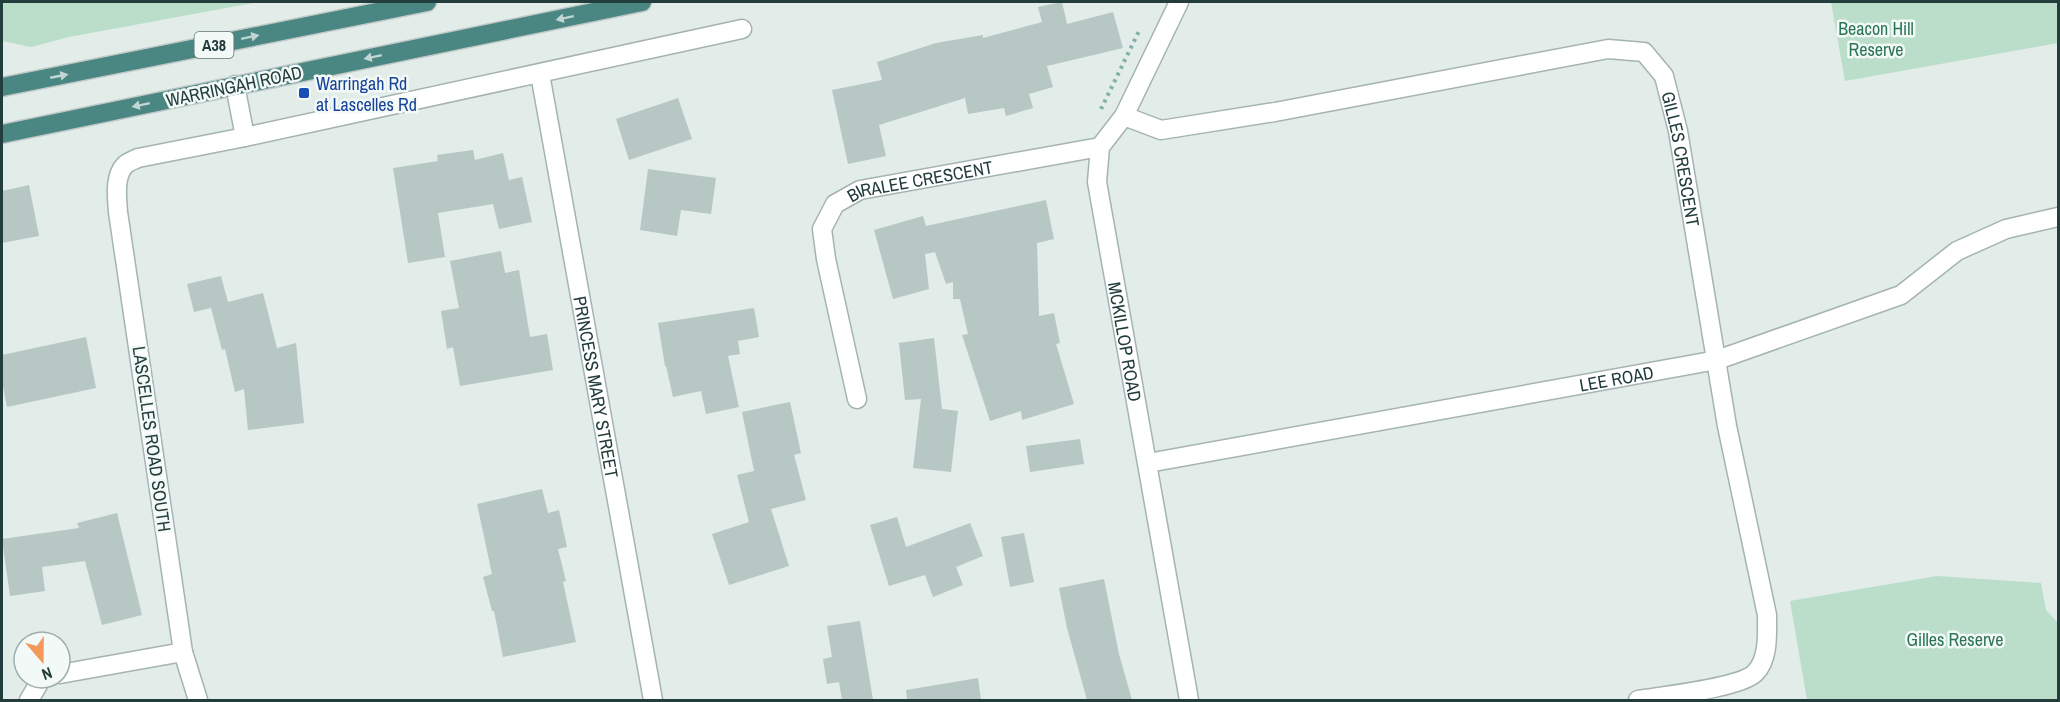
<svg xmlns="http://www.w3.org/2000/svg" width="2060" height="702" viewBox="0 0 2060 702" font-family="'Archivo Narrow',sans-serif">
<rect width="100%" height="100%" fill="#e2ece9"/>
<path fill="#badeca" d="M 2,2 L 259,2 L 69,37 L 31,47 L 2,41 Z
M 1831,2 L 2058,2 L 2058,43 L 1845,81 Z
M 1937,576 L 2041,583 L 2046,610 L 2058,623 L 2058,700 L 1807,700 L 1790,601 Z"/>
<path fill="#b7c7c3" d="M 1062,2 L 1067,24 L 1113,12 L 1123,48 L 1047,66 L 1053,87 L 1029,94 L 1033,108 L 1006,116 L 1004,108 L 968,114 L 965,98 L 879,125 L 886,156 L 848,164 L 832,90 L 882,80 L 877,62 L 936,43 L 983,35 L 983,38 L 1042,22 L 1038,7 Z
M 678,98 L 692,139 L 629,160 L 616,119 Z
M 473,150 L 475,160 L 503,153 L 509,180 L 522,177 L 532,222 L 499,229 L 493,204 L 438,213 L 445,257 L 408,263 L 393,168 L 438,161 L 437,155 Z
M 648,169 L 716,178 L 711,214 L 681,210 L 677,236 L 640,230 Z
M 29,185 L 39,236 L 2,243 L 2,191 Z
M 1046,200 L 1054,239 L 1037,243 L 1039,316 L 1054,313 L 1060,343 L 1056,344 L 1074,404 L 1022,420 L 1021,411 L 990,421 L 962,335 L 968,334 L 960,299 L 953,299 L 953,282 L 946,284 L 935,252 L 925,254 L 929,289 L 893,299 L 874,230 L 923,216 L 926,226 Z
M 501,251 L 505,273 L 519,270 L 530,337 L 547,334 L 553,370 L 460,386 L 453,347 L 447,349 L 441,311 L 459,308 L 450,261 Z
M 221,276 L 228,302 L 263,293 L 277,348 L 296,343 L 304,423 L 248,430 L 244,389 L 235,392 L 225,349 L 222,350 L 211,308 L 194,312 L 187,284 Z
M 754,308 L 759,337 L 738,341 L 740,354 L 728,356 L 739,407 L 706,414 L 701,391 L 673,397 L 666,366 L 665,366 L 658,323 Z
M 86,337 L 96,388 L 7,407 L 2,382 L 2,355 Z
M 934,338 L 942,409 L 958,411 L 951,472 L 913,468 L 921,399 L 905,400 L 899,343 Z
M 790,402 L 801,453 L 794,455 L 806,500 L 771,509 L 789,566 L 729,585 L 712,534 L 749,522 L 737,475 L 754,471 L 742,412 Z
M 1080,439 L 1084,464 L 1030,472 L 1026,446 Z
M 542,489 L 548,513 L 559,510 L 567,547 L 558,549 L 566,581 L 563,582 L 576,642 L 503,657 L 494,611 L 492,611 L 483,577 L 492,574 L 477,504 Z
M 117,513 L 142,615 L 102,625 L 85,561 L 42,567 L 45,591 L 10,596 L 2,539 L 79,528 L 77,523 Z
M 897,517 L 906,547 L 970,523 L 983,556 L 956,567 L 963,585 L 933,597 L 925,575 L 889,586 L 870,525 Z
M 1024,533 L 1034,582 L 1010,587 L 1001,537 Z
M 1104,579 L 1119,654 L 1132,700 L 1087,700 L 1067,628 L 1059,588 Z
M 860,621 L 873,700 L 842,700 L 839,682 L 827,684 L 823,659 L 832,657 L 827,626 Z
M 978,678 L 981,700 L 907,700 L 906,690 Z"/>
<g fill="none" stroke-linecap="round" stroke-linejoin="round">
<g stroke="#a5b4b1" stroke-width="21">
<g id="minor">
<path id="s1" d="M 1179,2 L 1124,116 L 1100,147 L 1097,182 L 1189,700"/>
<path id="s2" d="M 540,74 L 653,700"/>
<path d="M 235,85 L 245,137"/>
<path id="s3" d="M 1124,116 L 1161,130 L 1275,112 L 1608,49 L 1644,52 L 1664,76 L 1678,131 L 1727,426 L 1767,615 C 1767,634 1769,659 1755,673 C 1740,688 1662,696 1638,700"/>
<path id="s4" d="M 857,399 L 826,259 L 822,229 L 835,204 L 860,190 L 1100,147"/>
<path id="s5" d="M 1148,463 L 1717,360 L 1901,295 L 1957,251 L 2006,229 L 2058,217"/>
<path d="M 60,674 L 183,652"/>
<path d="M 29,700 L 42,678"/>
<path d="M 198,700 L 183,652 L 118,212 C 117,198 114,176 125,165 C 128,162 134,160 138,158 L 245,137 L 742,29"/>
</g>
</g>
<g stroke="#c1c9c8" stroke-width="21">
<path id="trunk" d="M 2,87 L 427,2
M 2,134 L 642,2"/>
</g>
<path stroke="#82b0aa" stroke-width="4" stroke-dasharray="3 4.5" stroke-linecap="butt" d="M 1101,109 L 1140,29"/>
<use href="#minor" stroke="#fff" stroke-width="18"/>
<use href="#trunk" stroke="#4a8682" stroke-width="18"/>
</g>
<defs><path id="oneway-solid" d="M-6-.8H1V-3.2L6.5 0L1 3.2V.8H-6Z" transform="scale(1.5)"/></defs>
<g fill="#c0d6d4">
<use href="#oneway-solid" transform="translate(565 18) rotate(168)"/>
<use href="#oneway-solid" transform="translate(250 37) rotate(-12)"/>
<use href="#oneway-solid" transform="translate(373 57) rotate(168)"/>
<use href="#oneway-solid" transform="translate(59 76) rotate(-11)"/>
<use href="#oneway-solid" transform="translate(141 105) rotate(168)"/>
</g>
<rect fill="#1a4fb4" stroke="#f2f9f7" stroke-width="2" x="298" y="87" width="12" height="12" rx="3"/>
<g text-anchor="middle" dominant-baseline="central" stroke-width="5" stroke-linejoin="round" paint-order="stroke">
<rect fill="#f2f9f7" stroke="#607573" stroke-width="1.5" x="194.5" y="32" width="39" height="26" rx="4.5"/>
<g font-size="16" font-weight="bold" fill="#223d3b">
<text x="214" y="45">A38</text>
</g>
<g font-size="18" fill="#2b7554" stroke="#f2f9f7">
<text x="1876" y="28">Beacon Hill<tspan x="1876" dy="21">Reserve</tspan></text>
<text x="1955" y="639">Gilles Reserve</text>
</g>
<g font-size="18" fill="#164399" stroke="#f2f9f7" text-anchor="start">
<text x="316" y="83">Warringah Rd<tspan x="316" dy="21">at Lascelles Rd</tspan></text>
</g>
<g font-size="18" fill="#223d3b" stroke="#f2f9f7">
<text transform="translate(234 86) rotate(-12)">WARRINGAH ROAD</text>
<text stroke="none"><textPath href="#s3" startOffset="646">GILLES CRESCENT</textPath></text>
<text stroke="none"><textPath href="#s4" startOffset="291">BIRALEE CRESCENT</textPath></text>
<text stroke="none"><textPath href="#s1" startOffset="363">MCKILLOP ROAD</textPath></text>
<text stroke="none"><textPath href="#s5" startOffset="476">LEE ROAD</textPath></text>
<text stroke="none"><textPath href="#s2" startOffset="318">PRINCESS MARY STREET</textPath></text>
<text transform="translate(152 439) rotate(82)">LASCELLES ROAD SOUTH</text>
</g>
</g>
<rect width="2060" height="702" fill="none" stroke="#223d3b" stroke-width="6"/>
<g transform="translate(42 660) rotate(160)"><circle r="28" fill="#f2f9f7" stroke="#9faeac" stroke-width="1.5"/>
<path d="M0-4.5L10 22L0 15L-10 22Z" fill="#f49959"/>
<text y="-9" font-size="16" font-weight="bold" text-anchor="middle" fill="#223d3b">N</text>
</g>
</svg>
